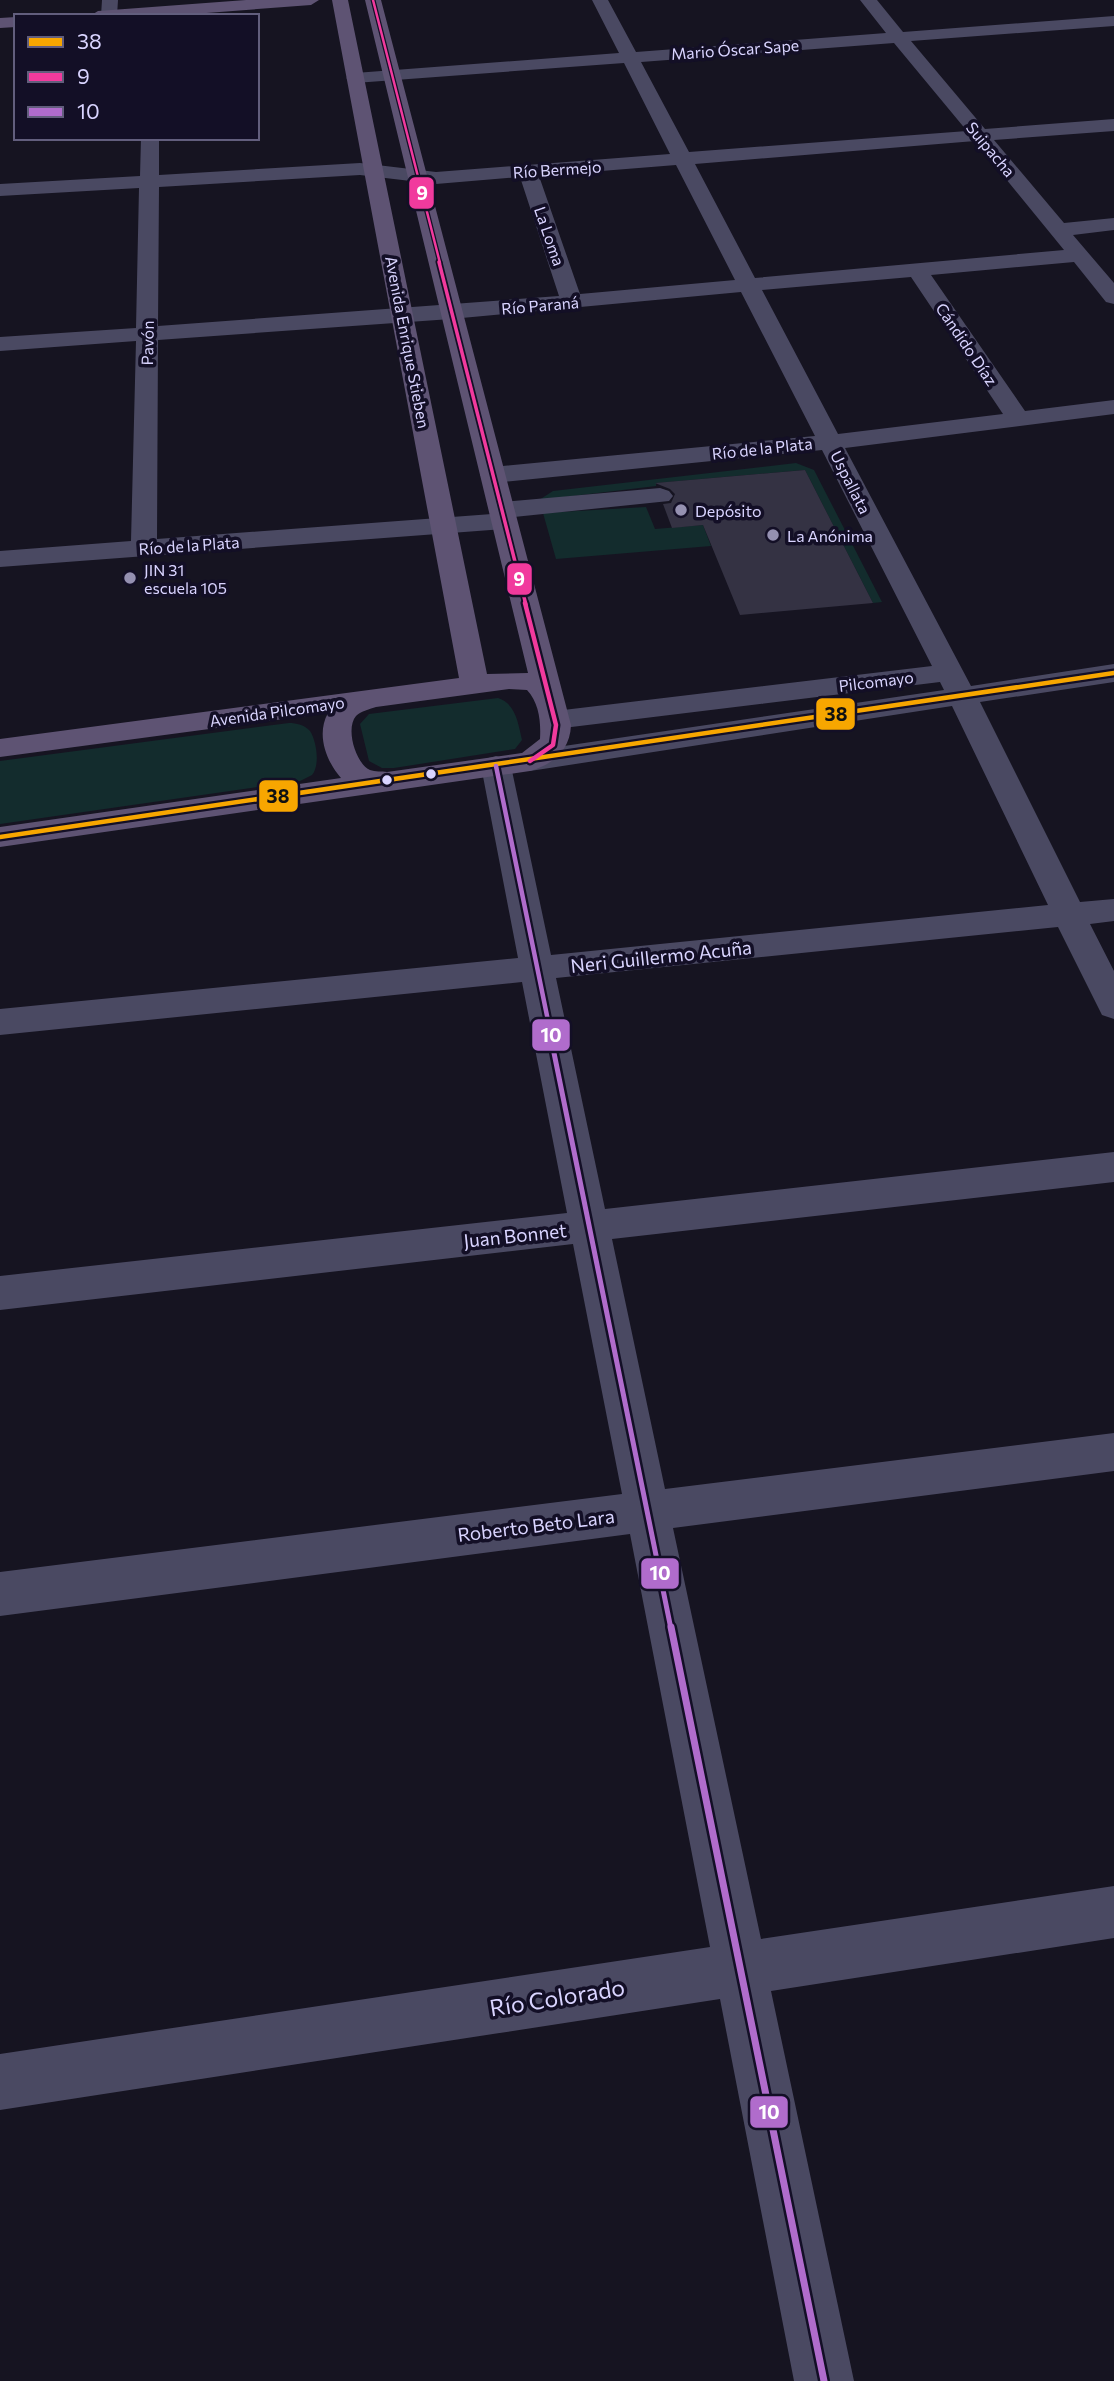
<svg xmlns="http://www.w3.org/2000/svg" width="1114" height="2381" viewBox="0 0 1114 2381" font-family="Commissioner,sans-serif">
<rect width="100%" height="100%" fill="#161421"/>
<path fill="#132c2d" d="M 796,463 L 814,470 L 882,602 L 873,603 L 805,470 L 656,483 L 656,486 L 539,500 L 553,491 Z
M 646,507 L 655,529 L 703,525 L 711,546 L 556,559 L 543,513 Z
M 498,698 C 516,704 518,723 522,740 L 515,749 L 394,768 L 382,768 L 369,761 L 360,724 L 369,714 Z
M 289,723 C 296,723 305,725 310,731 C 317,742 320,766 312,775 L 300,781 L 0,824 L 0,761 Z"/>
<path fill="#343243" d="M 805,470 L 873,603 L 740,615 L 703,525 L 672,528 L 663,504 L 671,503 L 675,494 L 670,489 L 655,483 Z"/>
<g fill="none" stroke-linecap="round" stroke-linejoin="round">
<path fill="#4a4962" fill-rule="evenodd" d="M 102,0 L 118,0 L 117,16 L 101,16 Z
M 592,0 L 608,0 L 636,52 L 886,33 L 860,0 L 877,0 L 903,32 L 1114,16 L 1114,26 L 911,41 L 985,129 L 1114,119 L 1114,131 L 994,140 L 1064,223 L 1114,218 L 1114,230 L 1073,235 L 1114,283 L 1114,304 L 1106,302 L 1074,262 L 931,275 L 1025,411 L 1114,400 L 1114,414 L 845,448 L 971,686 L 1114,664 L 1114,682 L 980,702 L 1080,902 L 1114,899 L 1114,921 L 1090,924 L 1114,971 L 1114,1019 L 1102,1015 L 1058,927 L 556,978 L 605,1209 L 1114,1152 L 1114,1182 L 612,1239 L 665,1489 L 1114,1433 L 1114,1471 L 673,1528 L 761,1939 L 1114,1886 L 1114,1938 L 771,1991 L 854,2381 L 794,2381 L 720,1999 L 0,2110 L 0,2054 L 710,1947 L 630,1534 L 0,1616 L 0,1572 L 622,1494 L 573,1244 L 0,1310 L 0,1276 L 567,1213 L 522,982 L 0,1035 L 0,1009 L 518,958 L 481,766 L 485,759 L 496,756 L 507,759 L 511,766 L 551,955 L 1048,905 L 952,706 L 530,771 L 519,768 L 515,761 L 519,754 L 530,751 L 944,690 L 940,682 L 555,729 L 544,726 L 540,720 L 544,714 L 555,711 L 932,666 L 822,450 L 493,483 L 484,480 L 480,475 L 484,470 L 493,467 L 815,436 L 741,292 L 451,319 L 158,340 L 157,539 L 492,514 L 489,510 L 493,505 L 502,502 L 660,488 L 669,491 L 673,496 L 669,501 L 514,517 L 517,521 L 513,527 L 504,529 L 0,567 L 0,551 L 131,541 L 136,341 L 0,351 L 0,337 L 136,328 L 139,188 L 0,196 L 0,184 L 140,176 L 141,138 L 159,138 L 159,175 L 360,163 L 436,172 L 670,154 L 624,63 L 355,83 L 346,78 L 355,73 L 619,53 ZM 894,43 L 967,131 L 689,152 L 641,62 ZM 975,141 L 1064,250 L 755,278 L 695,164 ZM 676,165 L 735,280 L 580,294 L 539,176 ZM 360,175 L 436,184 L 520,177 L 559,296 L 158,326 L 159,187 ZM 911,277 L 1003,414 L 838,434 L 762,290 Z"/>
<path fill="#5e5373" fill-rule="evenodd" d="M 246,0 L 319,0 L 311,5 L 167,16 L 90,16 L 98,11 Z
M 332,0 L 348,0 L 487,674 L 528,673 L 365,0 L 381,0 L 571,725 C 570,750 554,764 530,771 L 0,847 L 0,827 L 341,778 C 326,761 316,734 328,713 L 0,757 L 0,739 L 459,678 ZM 509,689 L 527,690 C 539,703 541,721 540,739 L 522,753 L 387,772 C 382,771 375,772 370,770 C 356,764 345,729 356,716 C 361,711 370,709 376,707 Z
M 16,17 L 16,27 L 0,28 L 0,18 Z"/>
<g stroke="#130f26" stroke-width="9">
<path id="bus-1" d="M 0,837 L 1114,673"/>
</g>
<g stroke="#130f26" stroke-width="5">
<path id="bus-2-far2" d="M 373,0 L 440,263"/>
</g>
<g stroke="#130f26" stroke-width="7">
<path id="bus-2-far1" d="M 439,262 L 526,605"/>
</g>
<g stroke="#130f26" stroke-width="9">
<path id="bus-2" d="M 525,603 L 556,725 L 553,745 L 530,761"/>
</g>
<g stroke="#130f26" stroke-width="9">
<path id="bus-3-far2" d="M 496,766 L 554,1050"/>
</g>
<g stroke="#130f26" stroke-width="10">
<path id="bus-3-far1" d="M 553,1048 L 671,1629"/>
</g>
<g stroke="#130f26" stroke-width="12">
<path id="bus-3" d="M 671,1627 L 824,2381"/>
</g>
<use href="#bus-1" stroke="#f7a600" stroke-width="4.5"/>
<use href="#bus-2-far2" stroke="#f13a9d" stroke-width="2.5"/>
<use href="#bus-2-far1" stroke="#f13a9d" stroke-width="3.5"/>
<use href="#bus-2" stroke="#f13a9d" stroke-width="4.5"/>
<use href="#bus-3-far2" stroke="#b06ccc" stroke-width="4.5"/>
<use href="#bus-3-far1" stroke="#b06ccc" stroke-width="5"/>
<use href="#bus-3" stroke="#b06ccc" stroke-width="7"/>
</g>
<g fill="#9591b1" stroke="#130f26" stroke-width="2.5">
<circle cx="681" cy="510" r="7"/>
<circle cx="773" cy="535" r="7"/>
<circle cx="130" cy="578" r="7"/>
</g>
<g fill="#d9d4ff" stroke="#130f26" stroke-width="2.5">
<circle cx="431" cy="774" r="6"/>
<circle cx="387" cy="780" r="6"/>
</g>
<g text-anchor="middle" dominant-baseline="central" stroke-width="7" stroke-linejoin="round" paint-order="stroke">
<g font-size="16" fill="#d9d4ff" stroke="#130f26">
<text transform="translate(735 49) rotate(-4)">Mario Óscar Sape</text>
<text transform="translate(991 149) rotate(50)">Suipacha</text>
<text transform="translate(557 169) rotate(-4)">Río Bermejo</text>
<text transform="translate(550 236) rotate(71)">La Loma</text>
<text transform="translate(540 305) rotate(-5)">Río Paraná</text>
<text transform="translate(408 342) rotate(79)">Avenida Enrique Stieben</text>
<text transform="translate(147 343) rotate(-89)">Pavón</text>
<text transform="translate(967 344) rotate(56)">Cándido Díaz</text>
<text transform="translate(762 448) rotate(-6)">Río de la Plata</text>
<text transform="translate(851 482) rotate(63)">Uspallata</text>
<text transform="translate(189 545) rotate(-4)">Río de la Plata</text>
<text transform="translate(876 681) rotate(-7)">Pilcomayo</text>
<text transform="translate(277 711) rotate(-8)">Avenida Pilcomayo</text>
</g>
<g font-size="16" fill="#d9d4ff" stroke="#130f26" text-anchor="start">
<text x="695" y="510">Depósito</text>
<text x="787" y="535">La Anónima</text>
<text x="144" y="569">JIN 31<tspan x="144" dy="18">escuela 105</tspan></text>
</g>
<g font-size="19" fill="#d9d4ff" stroke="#130f26">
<text transform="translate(661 956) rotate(-6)">Neri Guillermo Acuña</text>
<text transform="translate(515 1235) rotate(-6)">Juan Bonnet</text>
<text transform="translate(536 1525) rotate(-7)">Roberto Beto Lara</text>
</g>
<g font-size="23" fill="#d9d4ff" stroke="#130f26">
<text transform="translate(557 1997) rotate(-9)">Río Colorado</text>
</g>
</g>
<g stroke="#130f26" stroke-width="2.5">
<rect x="408" y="176" width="27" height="34" rx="7" fill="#f13a9d"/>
<rect x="506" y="562" width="27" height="34" rx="7" fill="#f13a9d"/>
<rect x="815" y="697" width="41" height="34" rx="7" fill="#f7a600"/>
<rect x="258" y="779" width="41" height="34" rx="7" fill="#f7a600"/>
<rect x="531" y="1018" width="40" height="34" rx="7" fill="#b06ccc"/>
<rect x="640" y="1557" width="40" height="33" rx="7" fill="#b06ccc"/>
<rect x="749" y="2095" width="40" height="34" rx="7" fill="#b06ccc"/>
</g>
<g font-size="19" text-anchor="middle" font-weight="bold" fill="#fff">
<text x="422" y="200">9</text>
<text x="519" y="586">9</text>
<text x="551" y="1042">10</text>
<text x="660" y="1580">10</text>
<text x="769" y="2119">10</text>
</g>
<g font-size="19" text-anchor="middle" font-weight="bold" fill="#111">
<text x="836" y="721">38</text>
<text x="278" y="803">38</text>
</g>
<rect x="14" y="14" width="245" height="126" fill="#130f26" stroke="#625e7d" stroke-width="2"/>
<rect x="28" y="37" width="35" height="10" fill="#f7a600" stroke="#625e7d" stroke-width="2"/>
<text x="77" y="49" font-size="21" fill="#d9d4ff">38</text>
<rect x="28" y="72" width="35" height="10" fill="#f13a9d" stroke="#625e7d" stroke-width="2"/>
<text x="77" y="84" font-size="21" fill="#d9d4ff">9</text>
<rect x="28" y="107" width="35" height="10" fill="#b06ccc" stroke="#625e7d" stroke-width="2"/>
<text x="77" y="119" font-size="21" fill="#d9d4ff">10</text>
</svg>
